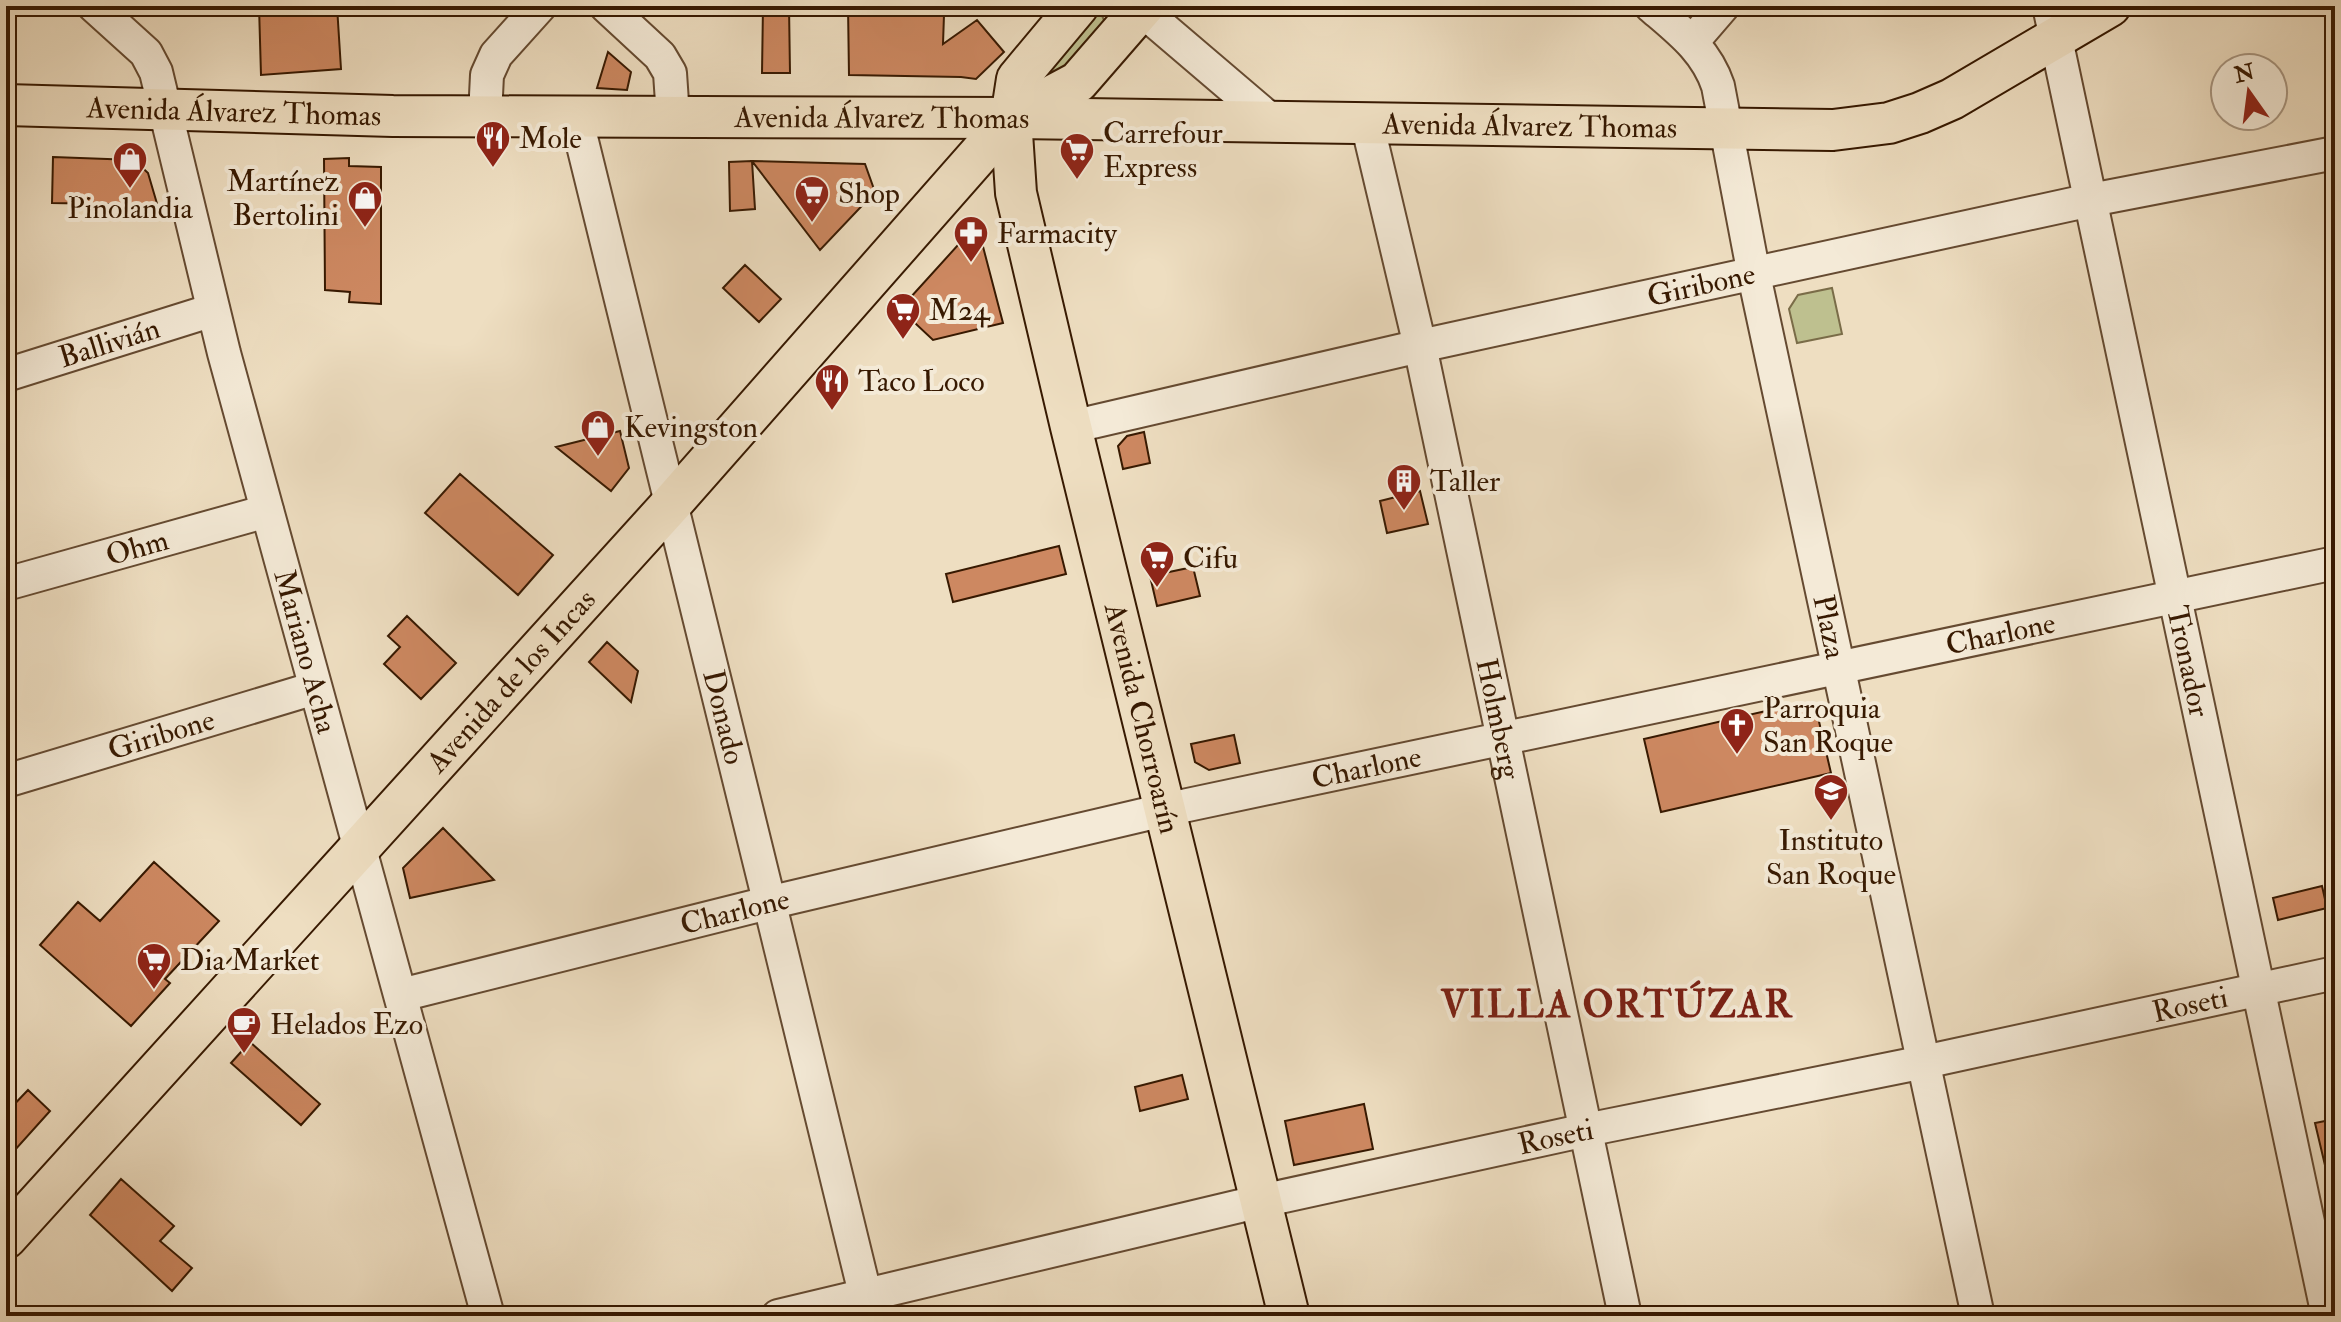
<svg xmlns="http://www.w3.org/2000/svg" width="2341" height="1322" viewBox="0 0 2341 1322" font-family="'IM FELL Double Pica',serif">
<rect width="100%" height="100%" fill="#eedec1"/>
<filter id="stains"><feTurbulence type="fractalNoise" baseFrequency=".0025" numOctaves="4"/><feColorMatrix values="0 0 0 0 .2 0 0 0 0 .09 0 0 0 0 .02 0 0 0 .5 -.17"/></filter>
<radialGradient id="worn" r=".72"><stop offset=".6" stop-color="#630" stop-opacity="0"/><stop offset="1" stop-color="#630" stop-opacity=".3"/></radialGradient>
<path fill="#bec08f" stroke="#7a6c48" stroke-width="2" d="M 1096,11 L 1101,13 L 1106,25 L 1044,88 L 1040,64 Z
M 1832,288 L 1842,334 L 1797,343 L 1789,309 L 1798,295 Z"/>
<path fill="#cd8861" stroke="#371901" stroke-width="2" d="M 259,6 L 337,6 L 341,69 L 261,75 Z
M 763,6 L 789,6 L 790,73 L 762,73 Z
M 848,6 L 903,6 L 903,15 L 944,15 L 943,44 L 977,20 L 1004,52 L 976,79 L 961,77 L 849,75 Z
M 608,52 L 631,72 L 627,90 L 597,88 Z
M 53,157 L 134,160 L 148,173 L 158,207 L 107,220 L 108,204 L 52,203 Z
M 349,158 L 349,166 L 381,167 L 381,304 L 349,302 L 350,292 L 325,290 L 324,159 Z
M 752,161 L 865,164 L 875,192 L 820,250 Z
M 752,161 L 755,209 L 730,211 L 729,162 Z
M 968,234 L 981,239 L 1003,323 L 933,340 L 900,309 Z
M 745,265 L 781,299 L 759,322 L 723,288 Z
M 620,431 L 629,468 L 611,491 L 556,447 Z
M 1144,432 L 1150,463 L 1123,469 L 1118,446 L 1127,436 Z
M 460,474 L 553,555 L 518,595 L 425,513 Z
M 1420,491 L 1428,524 L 1387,533 L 1380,501 Z
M 1059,546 L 1066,574 L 953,602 L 946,574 Z
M 1193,567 L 1200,596 L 1157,606 L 1150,576 Z
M 407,616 L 456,663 L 421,699 L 384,664 L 400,647 L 388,636 Z
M 607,642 L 638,671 L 631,702 L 589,662 Z
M 1801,703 L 1817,713 L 1831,773 L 1661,812 L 1644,739 Z
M 1234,735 L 1240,763 L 1209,770 L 1195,762 L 1191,744 Z
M 443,828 L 494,880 L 410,898 L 403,868 Z
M 154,862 L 219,921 L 165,979 L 170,983 L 131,1026 L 40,945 L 78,902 L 100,921 Z
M 2322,886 L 2327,908 L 2278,920 L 2273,898 Z
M 250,1042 L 320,1104 L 301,1125 L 231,1063 Z
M 1182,1075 L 1188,1099 L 1140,1111 L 1135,1087 Z
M 28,1090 L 50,1111 L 6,1160 L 6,1113 Z
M 1364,1104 L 1373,1149 L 1294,1165 L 1285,1121 Z
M 2335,1119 L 2335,1177 L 2328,1178 L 2315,1123 Z
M 121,1179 L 174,1226 L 160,1241 L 192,1268 L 172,1291 L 90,1215 Z"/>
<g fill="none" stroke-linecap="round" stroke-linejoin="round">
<g stroke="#654a31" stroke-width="36">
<g id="minor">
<path id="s1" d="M 94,6 L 146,53 L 156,72 L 224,353 L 488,1316"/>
<path d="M 606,6 L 660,56 L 670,73 L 673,117"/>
<path d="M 1137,6 L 1273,122"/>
<path id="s2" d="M 1651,6 C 1679,30 1706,50 1718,86 L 1754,275 L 1978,1316"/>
<path id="s3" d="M 2049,6 L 2328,1316"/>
<path d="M 1692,42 L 1723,6"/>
<path d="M 485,116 L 487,75 L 496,55 L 540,6"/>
<path id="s4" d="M 576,117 C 676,515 772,915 870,1314"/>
<path id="s5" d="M 1367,123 L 1420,346 L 1625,1316"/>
<path id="s6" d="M 6,375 L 213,310"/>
<path id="s7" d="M 1071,427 L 1420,346 L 2091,200 L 2335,153"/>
<path id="s8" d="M 6,584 L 267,511"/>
<path id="s9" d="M 6,781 L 315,688"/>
<path id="s10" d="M 401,995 L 768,903 L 1164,810 L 2335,563"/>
<path id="s11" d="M 778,1316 L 1261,1201 L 1586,1130 L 1924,1062 L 2335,973"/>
</g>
</g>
<g stroke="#371901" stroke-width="44">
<g id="major">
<path id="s12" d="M 1078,6 L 1017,79 L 1011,118 L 1016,193 L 1071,427 L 1289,1316"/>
<path id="s13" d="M 6,105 L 393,116 L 1011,118 L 1833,130 L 1889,123 L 1920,113 L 1952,99 L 2110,6"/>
<path id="s14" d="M 6,1238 L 673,502 L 1011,118 L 1078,82 L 1144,6"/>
</g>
</g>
<use href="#minor" stroke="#f4ead7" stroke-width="32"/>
<use href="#major" stroke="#eedec1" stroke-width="40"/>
</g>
<defs>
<g id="restaurant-pin" transform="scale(1.8)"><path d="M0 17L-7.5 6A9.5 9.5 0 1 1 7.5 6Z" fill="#8f2418" stroke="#f4ead7"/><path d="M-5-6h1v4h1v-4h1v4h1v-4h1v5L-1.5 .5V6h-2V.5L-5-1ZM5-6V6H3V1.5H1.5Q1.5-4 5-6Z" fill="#fff"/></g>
<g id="supermarket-pin" transform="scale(1.8)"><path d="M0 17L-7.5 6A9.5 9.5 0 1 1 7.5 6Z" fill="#8f2418" stroke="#f4ead7"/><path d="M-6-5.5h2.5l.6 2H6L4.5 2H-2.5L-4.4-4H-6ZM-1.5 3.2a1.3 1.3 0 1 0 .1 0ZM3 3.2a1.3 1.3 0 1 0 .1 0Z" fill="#fff"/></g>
<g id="shop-pin" transform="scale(1.8)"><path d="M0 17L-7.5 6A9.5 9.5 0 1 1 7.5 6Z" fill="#8f2418" stroke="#f4ead7"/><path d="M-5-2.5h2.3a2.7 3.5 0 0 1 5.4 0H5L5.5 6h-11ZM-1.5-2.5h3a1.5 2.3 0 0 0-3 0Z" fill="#fff"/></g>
<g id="pharmacy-pin" transform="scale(1.8)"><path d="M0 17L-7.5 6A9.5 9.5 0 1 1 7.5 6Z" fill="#8f2418" stroke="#f4ead7"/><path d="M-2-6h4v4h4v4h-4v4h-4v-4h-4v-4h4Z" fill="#fff"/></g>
<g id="building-pin" transform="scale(1.8)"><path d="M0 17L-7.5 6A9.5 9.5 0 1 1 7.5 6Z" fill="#8f2418" stroke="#f4ead7"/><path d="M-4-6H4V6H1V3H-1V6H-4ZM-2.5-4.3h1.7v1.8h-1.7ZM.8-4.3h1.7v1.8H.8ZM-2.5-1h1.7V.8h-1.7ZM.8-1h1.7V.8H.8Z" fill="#fff"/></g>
<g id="church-pin" transform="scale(1.8)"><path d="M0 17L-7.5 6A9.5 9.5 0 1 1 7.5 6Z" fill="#8f2418" stroke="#f4ead7"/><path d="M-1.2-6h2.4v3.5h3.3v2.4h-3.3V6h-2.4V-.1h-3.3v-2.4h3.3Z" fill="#fff"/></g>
<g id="school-pin" transform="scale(1.8)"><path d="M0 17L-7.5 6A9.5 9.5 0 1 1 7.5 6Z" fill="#8f2418" stroke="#f4ead7"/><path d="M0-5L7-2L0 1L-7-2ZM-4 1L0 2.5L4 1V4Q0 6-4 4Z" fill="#fff"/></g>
<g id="cafe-pin" transform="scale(1.8)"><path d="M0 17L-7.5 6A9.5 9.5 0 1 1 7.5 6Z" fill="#8f2418" stroke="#f4ead7"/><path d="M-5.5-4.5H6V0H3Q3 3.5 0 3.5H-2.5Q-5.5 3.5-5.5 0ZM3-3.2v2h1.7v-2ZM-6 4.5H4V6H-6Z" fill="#fff"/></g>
</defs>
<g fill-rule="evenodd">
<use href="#restaurant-pin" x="493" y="138"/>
<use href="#supermarket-pin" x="1077" y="150"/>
<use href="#shop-pin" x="130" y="159"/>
<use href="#supermarket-pin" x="812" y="193"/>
<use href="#shop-pin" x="365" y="198"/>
<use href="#pharmacy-pin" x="971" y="233"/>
<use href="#supermarket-pin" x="903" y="310"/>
<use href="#restaurant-pin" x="832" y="381"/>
<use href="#shop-pin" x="598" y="427"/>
<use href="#building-pin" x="1404" y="481"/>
<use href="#supermarket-pin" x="1157" y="558"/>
<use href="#church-pin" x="1737" y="725"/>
<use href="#school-pin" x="1831" y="791"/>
<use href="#supermarket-pin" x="154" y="960"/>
<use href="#cafe-pin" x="244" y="1024"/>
</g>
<g text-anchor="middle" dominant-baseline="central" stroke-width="8" stroke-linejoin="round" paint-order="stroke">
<g font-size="30" fill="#371901" stroke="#f4ead7">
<text stroke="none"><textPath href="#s13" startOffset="228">Avenida Álvarez Thomas</textPath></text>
<text stroke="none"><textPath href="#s13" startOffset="876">Avenida Álvarez Thomas</textPath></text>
<text stroke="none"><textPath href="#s13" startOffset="1524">Avenida Álvarez Thomas</textPath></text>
<text stroke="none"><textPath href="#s7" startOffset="646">Giribone</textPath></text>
<text stroke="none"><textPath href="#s6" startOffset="108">Ballivián</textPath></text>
<text stroke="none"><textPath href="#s8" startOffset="136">Ohm</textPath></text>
<text stroke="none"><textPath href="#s2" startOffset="658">Plaza</textPath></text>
<text stroke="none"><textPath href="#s10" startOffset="1640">Charlone</textPath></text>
<text stroke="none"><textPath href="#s1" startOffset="690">Mariano Acha</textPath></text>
<text stroke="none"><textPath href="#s3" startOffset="670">Tronador</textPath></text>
<text stroke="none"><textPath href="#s14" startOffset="752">Avenida de los Incas</textPath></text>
<text stroke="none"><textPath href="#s4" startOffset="618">Donado</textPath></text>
<text stroke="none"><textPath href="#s12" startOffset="750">Avenida Chorroarín</textPath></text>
<text stroke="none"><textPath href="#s5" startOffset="610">Holmberg</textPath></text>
<text stroke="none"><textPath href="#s9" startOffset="162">Giribone</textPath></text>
<text stroke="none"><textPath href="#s10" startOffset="992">Charlone</textPath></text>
<text stroke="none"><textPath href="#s10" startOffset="344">Charlone</textPath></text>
<text stroke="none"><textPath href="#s11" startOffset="1446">Roseti</textPath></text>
<text stroke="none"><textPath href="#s11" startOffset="798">Roseti</textPath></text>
</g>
<g font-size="30" fill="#371901" stroke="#f4ead7" text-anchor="start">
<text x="1103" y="133">Carrefour<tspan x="1103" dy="34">Express</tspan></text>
<text x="519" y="138">Mole</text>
<text x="339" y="181" text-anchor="end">Martínez<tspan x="339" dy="34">Bertolini</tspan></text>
<text x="838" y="193">Shop</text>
<text x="130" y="208" text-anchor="middle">Pinolandia</text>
<text x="997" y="233">Farmacity</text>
<text x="929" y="310">M24</text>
<text x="858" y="381">Taco Loco</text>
<text x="624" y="427">Kevingston</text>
<text x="1430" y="481">Taller</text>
<text x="1183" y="558">Cifu</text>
<text x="1763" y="708">Parroquia<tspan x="1763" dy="34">San Roque</tspan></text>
<text x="1831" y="840" text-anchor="middle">Instituto<tspan x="1831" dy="34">San Roque</tspan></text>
<text x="180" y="960">Dia Market</text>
<text x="270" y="1024">Helados Ezo</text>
</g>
<g font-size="38" font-weight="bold" letter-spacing="2" fill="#7a1f14" stroke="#f4ead7">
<text x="1617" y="1005">VILLA ORTÚZAR</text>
</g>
</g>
<rect width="2341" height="1322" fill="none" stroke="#eedec1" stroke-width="32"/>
<rect x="8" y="8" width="2325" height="1306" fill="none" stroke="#371901" stroke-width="4"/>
<rect x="16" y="16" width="2309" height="1290" fill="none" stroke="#371901" stroke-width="2"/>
<g transform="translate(2249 92) rotate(346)"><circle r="38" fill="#f4ead7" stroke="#a89681" stroke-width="2"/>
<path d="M0-6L14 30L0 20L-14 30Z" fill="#8f2418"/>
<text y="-12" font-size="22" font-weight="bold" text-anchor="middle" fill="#371901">N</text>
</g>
<rect width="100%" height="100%" filter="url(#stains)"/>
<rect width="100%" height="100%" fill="url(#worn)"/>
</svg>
